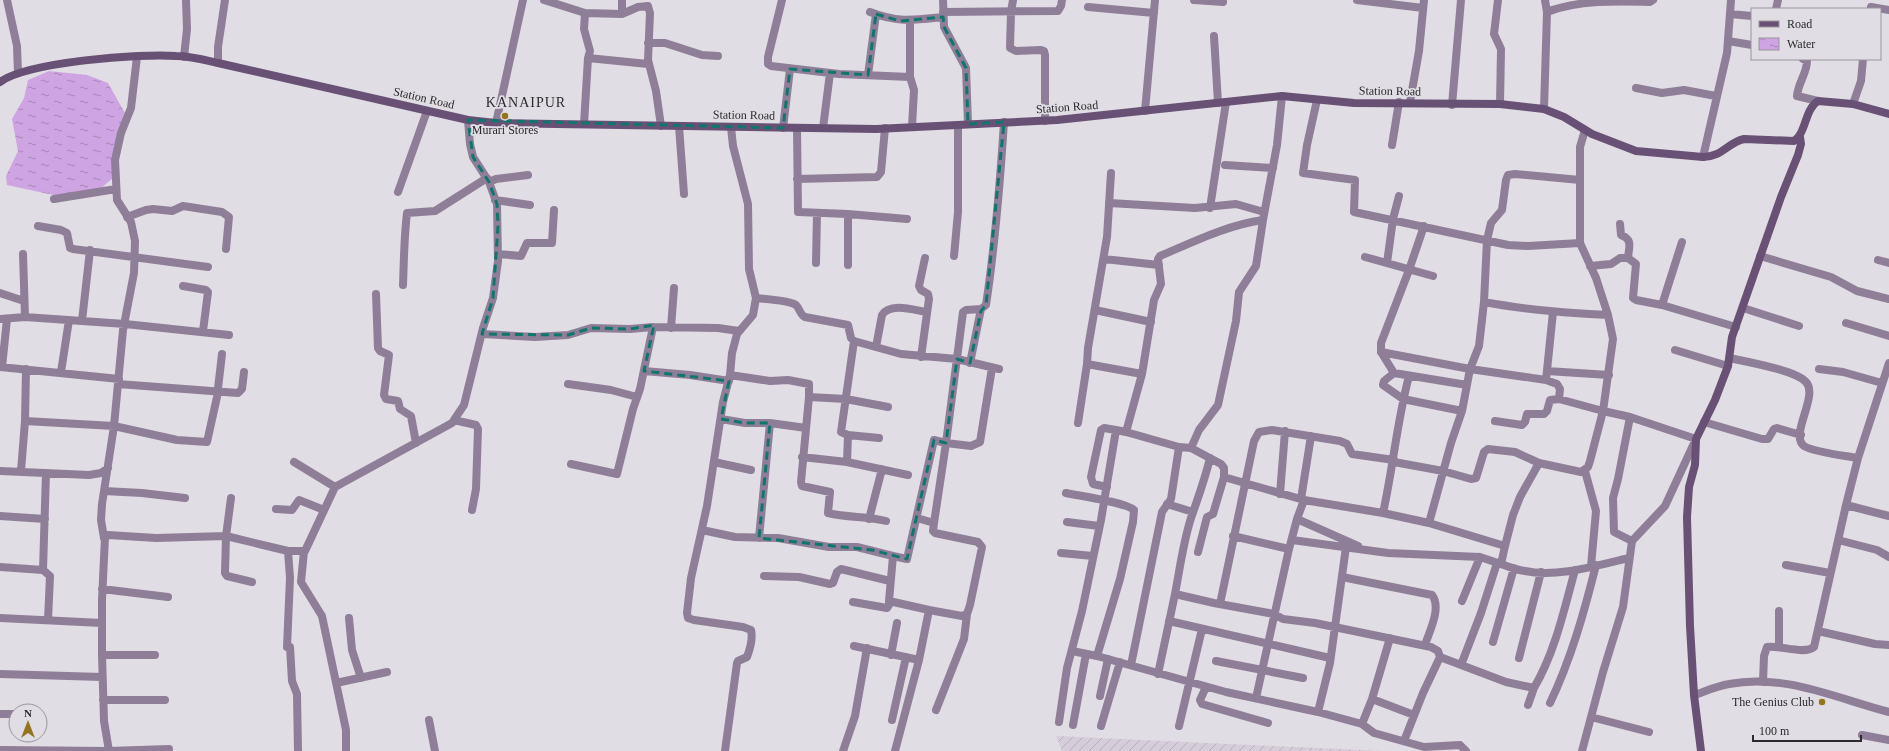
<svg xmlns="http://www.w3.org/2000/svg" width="1889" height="751" viewBox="0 0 1889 751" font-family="Georgia,serif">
<defs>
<pattern id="industrial-furrows" width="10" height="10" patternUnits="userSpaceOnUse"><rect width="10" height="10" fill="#d6cdda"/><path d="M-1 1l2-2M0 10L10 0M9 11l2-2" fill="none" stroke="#b8b0bb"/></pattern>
<pattern id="water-ripples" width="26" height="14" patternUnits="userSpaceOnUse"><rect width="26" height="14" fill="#cea5e2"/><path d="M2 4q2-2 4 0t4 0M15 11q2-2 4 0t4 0" fill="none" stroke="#a787b7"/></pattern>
</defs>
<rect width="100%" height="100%" fill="#e1dde4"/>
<path fill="url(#industrial-furrows)" d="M 1056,736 L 1382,751 L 1062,751 Z"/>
<path fill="url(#water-ripples)" d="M 49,71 L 87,75 L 108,83 L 126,115 L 113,178 L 100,189 L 58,196 L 7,185 L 6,176 L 18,151 L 12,119 L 24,98 L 28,80 Z"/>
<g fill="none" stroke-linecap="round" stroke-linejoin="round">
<path stroke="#8f7e98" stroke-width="8" d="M 7,0 L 17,46 L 18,73
M 544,0 L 585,13 L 622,14 L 638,7 L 648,6 L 650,13 L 648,60 L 656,91 L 661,126
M 782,0 L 768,57 L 768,64 L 771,66 L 839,74 L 910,77
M 943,0 L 944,27 L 966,68 L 968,124
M 1013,0 L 1011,12 L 1010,48 L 1016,51 L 1041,50 L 1044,51 L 1045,55 L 1045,121
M 1194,0 L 1223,2
M 1357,0 L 1423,8
M 1498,0 L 1494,34 L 1501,49 L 1500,104
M 1088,7 L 1154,13
M 1871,7 L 1889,10
M 1776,9 L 1778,0
M 870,12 C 898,23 914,20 943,17
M 943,12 L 1058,11 L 1061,6 L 1062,0
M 1547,12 C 1578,0 1617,1 1650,2 L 1653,0
M 622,14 L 622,0
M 1730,14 L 1752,16
M 910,20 L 910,77 L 914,90 L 912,127
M 1214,36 L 1218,103
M 1728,41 L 1752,45
M 648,43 L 665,43 L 702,55 L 718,56
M 184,57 L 187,29 L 186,0
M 588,58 L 648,64
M 1803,59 L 1807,61 C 1807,73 1798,83 1797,96 L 1818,101
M 218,63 L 218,47 L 225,0
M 868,75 L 876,14
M 1636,88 L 1662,93 L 1684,90 L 1716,96
M 1317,100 L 1307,145 L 1303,173 L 1355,180 L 1354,212 L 1508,245 L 1528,246 L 1580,243
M 1410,102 L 1419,51 L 1424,0
M 1853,104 L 1861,81 L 1863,59
M 1452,105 L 1461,0
M 1544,109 L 1547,12 L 1545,0
M 1145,111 L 1155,0
M 496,123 L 523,0
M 584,124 L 588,58 L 590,51 L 584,29 L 585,13
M 679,126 L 684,194
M 731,127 L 733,146 L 748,204 L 749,269 L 756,298 C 764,299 790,300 796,305 C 800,309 800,315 805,317 L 848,325 L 851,338 L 854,341 L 901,354 L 957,359 L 999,369
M 783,128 L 790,69
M 797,128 L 798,212 L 848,214 L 848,265
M 823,128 L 830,73
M 1585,130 L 1580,147 L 1580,243 L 1596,278 L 1608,315 L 1613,339 L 1603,411 L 1630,417 L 1618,479 L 1613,498 L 1614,532 L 1632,541
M 1392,145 L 1399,102
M 1703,157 L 1727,53 L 1731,0
M 1225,165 L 1273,168
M 1111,173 L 1107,237 L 1088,348 L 1087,364 L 1142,374
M 797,179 L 877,177 L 881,172 L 885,128
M 489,182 L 496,179 L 528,175
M 398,192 L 427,111
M 54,199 L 116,189
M 495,200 L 530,205
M 1109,203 L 1195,208 L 1236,204 L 1264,212
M 1210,208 L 1226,102
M 848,214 L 907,219
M 127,217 L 146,210 L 153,209 L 172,211 L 183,206 L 222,212 L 229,217 L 226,249
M 1620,224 L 1621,235 C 1633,240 1629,246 1628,258
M 38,226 L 61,230 L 67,233 L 70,248 L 73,249 L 208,267
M 1424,226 L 1409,270 L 1381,343 L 1381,352 L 1394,373 L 1467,385
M 1682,242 L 1662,305 L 1736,327
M 23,254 L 25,317
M 498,254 L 521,256 L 527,243 L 552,243 L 554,210
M 954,256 L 958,212 L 958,125
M 1760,256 L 1831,277 L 1857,291 L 1889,299
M 1365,257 L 1433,276
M 1104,259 L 1159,265
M 1878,260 L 1889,263
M 816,263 L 817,213
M 1387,263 L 1393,219 L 1399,196
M 1590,266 L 1611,264 L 1620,258 L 1628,258 L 1636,264 L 1633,298 L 1636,300 L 1662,305
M 403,285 C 404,260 404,237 407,213 L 435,211 L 487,178
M 183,286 L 206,290 L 208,292 L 203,331
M 0,293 L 24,301
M 376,294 L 378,348 L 380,351 L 389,355 L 384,395 L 386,399 L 398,401 L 400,409 L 411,416 L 416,443
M 756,298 L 753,315 L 737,334 L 732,353 L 730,375 L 770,381 L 788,380 L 809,384 L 809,397 L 801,482 L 802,486 L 830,492 L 828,513 C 848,518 867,516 886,521
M 1484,302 L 1487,240 L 1491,223 L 1502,210 L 1506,180 L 1508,175 L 1515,174 L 1580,180
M 1743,308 L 1799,326
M 1095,310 L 1151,322
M 0,319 L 25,317 L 125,324 L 229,335
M 82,321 L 90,250
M 1846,323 L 1889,336
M 671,328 L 674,288
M 482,334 L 535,337 L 568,335 L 591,328 L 630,329 L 653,327
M 854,341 L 841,432 L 848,435 L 879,438
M 876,347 L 882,315 C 890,302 914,310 927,312
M 1675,350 L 1728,366
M 1381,352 L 1470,369 L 1546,380 L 1557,384 L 1560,389 L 1559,399 L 1603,411 L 1590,461 L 1588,467 L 1581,472 L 1539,463 L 1515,452 L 1488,449 L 1484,452 L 1476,478 L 1471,479 L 1443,471 L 1394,462
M 921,357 L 929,299 L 928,294 L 921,290 L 919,286 L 925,258
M 1730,358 C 1747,362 1795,370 1806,382 C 1819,396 1789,435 1804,446 C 1813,452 1846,456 1858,458
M 970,363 L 981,309 L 986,305 C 995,245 1000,184 1004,122
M 0,367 L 119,379
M 2,367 L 7,319
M 1819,369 L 1843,372 L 1882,383
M 644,371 L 690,375 L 729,381
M 1547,371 L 1609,375
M 61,372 L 69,320
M 1394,373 L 1384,381 L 1383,385 L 1403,399 L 1462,411
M 1546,380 L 1553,312
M 118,384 L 238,393 L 242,389 L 244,372
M 568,384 L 611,390 L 637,397
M 809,397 L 846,399 L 888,407
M 721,419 L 745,423 L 770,423 L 806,428
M 454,420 L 476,425 L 478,429 L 476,489 L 472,510
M 25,421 L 114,426 L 177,440 L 207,442 L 217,397 L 222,354
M 1495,421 L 1522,425 L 1525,422 L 1527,414 L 1544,414 L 1547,411 L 1550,400 L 1559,399
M 1704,422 L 1762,439 L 1768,439 L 1774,429 L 1777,428 L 1801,435
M 1078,423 L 1087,364
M 1126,432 L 1179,447
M 1191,448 L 1199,430 L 1218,405 L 1236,321 L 1239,292 L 1256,266 L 1263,220
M 802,457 L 847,462 L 908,475
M 1210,458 C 1205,479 1198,498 1191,518 C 1183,543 1180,568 1175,594 L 1214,603 L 1274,614 L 1283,619 L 1315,623 L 1431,647 L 1438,651 L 1440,657 L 1506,682 L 1534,688 C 1555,652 1564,610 1575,570
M 294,462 L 335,487
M 714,462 L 751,470
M 847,462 L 848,435
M 571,464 L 617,474 L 633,409 L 640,389 L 653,327 L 718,328 L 739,331
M 0,471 L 89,475 L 101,473 L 108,468
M 21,471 L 25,421 L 26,369
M 1585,471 L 1596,511 L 1591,566
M 46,473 L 43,570 L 50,576 L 48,620
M 1107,487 L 1093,484 L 1091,477 L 1101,430 L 1104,428 L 1116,430
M 104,491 L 142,493 L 185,498
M 1066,493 C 1080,496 1125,502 1134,510 L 1133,522 L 1120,579 L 1097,656
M 1280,494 L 1285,431
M 231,498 L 226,536 L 225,573 L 227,576 L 252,582
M 1301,499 L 1311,436
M 1167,504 L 1193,512
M 1846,505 L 1889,516
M 276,509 L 292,510 L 299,500 L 324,510
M 1383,513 C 1393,468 1397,421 1409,376
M 0,516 L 45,519
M 917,518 L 934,523 L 933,531 L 935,533 L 978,542 L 982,547 L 970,605 L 967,614 L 962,616 L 929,610
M 869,519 L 882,469
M 1297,519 L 1358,546
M 1067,522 L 1099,526
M 934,523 L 946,443 L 971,446 L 980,442 L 992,368
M 1429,523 L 1451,443 L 1462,411 L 1470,369 L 1479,346 L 1484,302 C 1526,310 1566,313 1608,315
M 702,530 L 735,537 L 778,538 L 829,547 L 857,547 L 893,556
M 1233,536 L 1289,549
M 104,538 L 101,520 L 102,504 L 114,426 L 123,330 L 134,273 L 135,241 L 131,222 L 117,200 L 115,160 L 121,133 L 131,108 L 137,57
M 759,538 L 770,423
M 1292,540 L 1388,553 L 1480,557 L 1501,564
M 1838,540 L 1877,550 L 1889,557
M 1505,546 L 1513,515 L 1520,497 L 1539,463
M 288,551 L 290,578 L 287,647 L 290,647 L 292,681 L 297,694 L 298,751
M 304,551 L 301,582 L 322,616 L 346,730 L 346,751
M 1198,552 L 1207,517 L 1213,514 L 1224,477
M 1061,553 L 1093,556
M 1786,565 L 1830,573
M 0,567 L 43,570
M 764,576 L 799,577 L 830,584 L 833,583 L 837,572 L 841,569 L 890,581
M 1342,577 L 1432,595 C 1442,608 1429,632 1425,645
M 102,589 L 168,597
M 1462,601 L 1480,557
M 853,602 L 887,608 L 889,605 L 889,601
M 1220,604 L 1254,441 L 1259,432 L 1272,430 L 1340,441 L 1347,444 L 1352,454 L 1394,460
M 1779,611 L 1779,647
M 0,618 L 102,623
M 349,618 L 352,650 L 361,678
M 1169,621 L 1330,658
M 1818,631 L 1875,644 L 1889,645
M 1493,642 L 1514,568
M 854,646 L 919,660
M 1072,651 L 1097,656 L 1226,692 L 1318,712 L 1362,724 L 1374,733 L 1424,747 L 1460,745 L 1466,751
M 102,655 L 155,655
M 891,655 L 897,623
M 1519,658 L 1541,572
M 1216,661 L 1303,678
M 1131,665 L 1162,512 L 1171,499 L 1179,447 L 1191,448 L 1221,464 L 1224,468 L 1224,477 L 1304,500 L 1383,513 L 1429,523 L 1505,546 L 1501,564 C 1509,567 1517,570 1525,571 C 1557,578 1598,565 1629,558
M 1461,665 L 1481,613 L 1497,563
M 0,674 L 102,677
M 1158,674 L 1175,594
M 1763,682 L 1764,656 L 1767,647 C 1780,645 1805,655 1814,647 L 1846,505 L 1858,458 L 1889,363
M 336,683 L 387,672
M 1206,687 L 1200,700 L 1202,704 L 1268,723
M 1694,695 C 1706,691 1717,686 1729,684 C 1784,673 1838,699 1889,712
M 1100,696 L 1108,659
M 1256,698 L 1289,549 L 1297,519 L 1304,500
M 1372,699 L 1414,715
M 103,700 L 165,700
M 1550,703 C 1571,659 1584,613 1596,565
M 1528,705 L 1534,688
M 936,710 L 964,639 L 967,614
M 1318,712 L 1330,663 L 1346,547
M 0,714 L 16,714
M 1591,717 L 1649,732
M 429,720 L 435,751
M 892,720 L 906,657
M 1059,722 L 1067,668 L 1082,611 L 1101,520 L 1116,430 L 1126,432 L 1142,374 L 1154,300 L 1161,284 L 1158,259 L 1160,256 C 1193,242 1227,225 1263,220 L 1277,145 L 1282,96
M 1362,724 L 1372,699 L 1390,638
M 1073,725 L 1086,654
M 1101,726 L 1120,662
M 1179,726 L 1202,629
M 1862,735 L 1889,740
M 1404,741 L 1423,693 L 1440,657
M 0,750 L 108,751 L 169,749
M 109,751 L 104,721 L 102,655 L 102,600 L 105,537 L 108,535 L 156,538 L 226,536 L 288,551 L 305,551 L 335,487 L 452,423 L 464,405 L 483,328 L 493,298 L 498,261 L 497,204 L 489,182 L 473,157 L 470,144 L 468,120
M 725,751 L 737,663 L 738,661 L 747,657 C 750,649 753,638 751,630 L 743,627 L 694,620 L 688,618 L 687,613 L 691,578 L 707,506 L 723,402 L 730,375
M 843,751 L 855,716 L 867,648
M 895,751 L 919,660 L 929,610 L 889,601 L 893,556 L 907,559 L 934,440 L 946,443 L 963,312 L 966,310 L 981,309
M 1582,751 L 1603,672 L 1623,607 L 1632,541 L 1665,506 L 1696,439 L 1630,417"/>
<path stroke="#695175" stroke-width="8" d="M 0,82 C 27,62 141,53 176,56 C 190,56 205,60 218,63 L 468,120 L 496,123 L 876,129 L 1057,120 L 1282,96 L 1354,103 L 1500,104 L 1544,109 L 1564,117 L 1592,134 L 1636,151 L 1703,157 C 1722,157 1727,143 1744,139 L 1794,141 C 1807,132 1804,110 1818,101 L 1853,104 L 1889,114
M 1701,751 L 1694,695 L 1690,626 L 1687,517 L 1689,487 L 1695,465 L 1696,439 L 1715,400 L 1728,366 L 1732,337 L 1781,197 L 1798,155 L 1801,144 L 1800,137"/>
</g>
<path fill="none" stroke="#0f766e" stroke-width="3" stroke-dasharray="8 5" stroke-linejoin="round" d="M 876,14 L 900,21 L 943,17 L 944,27 L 966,68 L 968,124 L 1004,122 L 986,305 L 981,311 L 970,363 L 957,359 L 946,443 L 934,440 L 907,559 L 872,550 L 759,538 L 770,423 L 745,423 L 721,419 L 729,381 L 644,371 L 654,325 L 630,329 L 591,328 L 568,335 L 482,334 L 493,298 L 498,226 L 497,204 L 489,182 L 473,157 L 468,120 L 783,128 L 790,69 L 868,75 Z"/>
<g fill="#93751c" stroke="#e1dde4" stroke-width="1.5">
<circle cx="505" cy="116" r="4"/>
<circle cx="1822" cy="702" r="4"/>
</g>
<g text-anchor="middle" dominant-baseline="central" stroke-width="3.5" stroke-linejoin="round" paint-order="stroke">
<g font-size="12" fill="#2b2a2c" stroke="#e1dde4">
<text transform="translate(1390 91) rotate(1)">Station Road</text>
<text transform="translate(424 98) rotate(13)">Station Road</text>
<text transform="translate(1067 107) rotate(-4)">Station Road</text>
<text transform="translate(744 115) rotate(1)">Station Road</text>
</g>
<g font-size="12" fill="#2b2a2c" stroke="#e1dde4">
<text x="505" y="130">Murari Stores</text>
<text x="1814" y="702" text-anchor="end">The Genius Club</text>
</g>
<g font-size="14" letter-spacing="1" fill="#2b2a2c" stroke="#e1dde4">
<text x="526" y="102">KANAIPUR</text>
</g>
</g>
<rect x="1751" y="8" width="130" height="52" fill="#e1dde4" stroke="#98959a"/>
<rect x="1759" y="21" width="20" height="6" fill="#695175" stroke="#98959a"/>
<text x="1787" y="28" font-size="12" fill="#2b2a2c">Road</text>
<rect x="1759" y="38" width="20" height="12" fill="url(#water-ripples)" stroke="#98959a"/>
<text x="1787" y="48" font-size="12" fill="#2b2a2c">Water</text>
<g transform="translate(28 723)"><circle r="19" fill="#e1dde4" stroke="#98959a"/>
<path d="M0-3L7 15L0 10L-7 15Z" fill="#93751c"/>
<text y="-6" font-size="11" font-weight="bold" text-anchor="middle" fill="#2b2a2c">N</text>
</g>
<path d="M1753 735v6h108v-6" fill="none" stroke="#2b2a2c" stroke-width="2"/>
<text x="1759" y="735" font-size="12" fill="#2b2a2c" stroke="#e1dde4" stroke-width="3" paint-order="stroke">100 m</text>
</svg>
